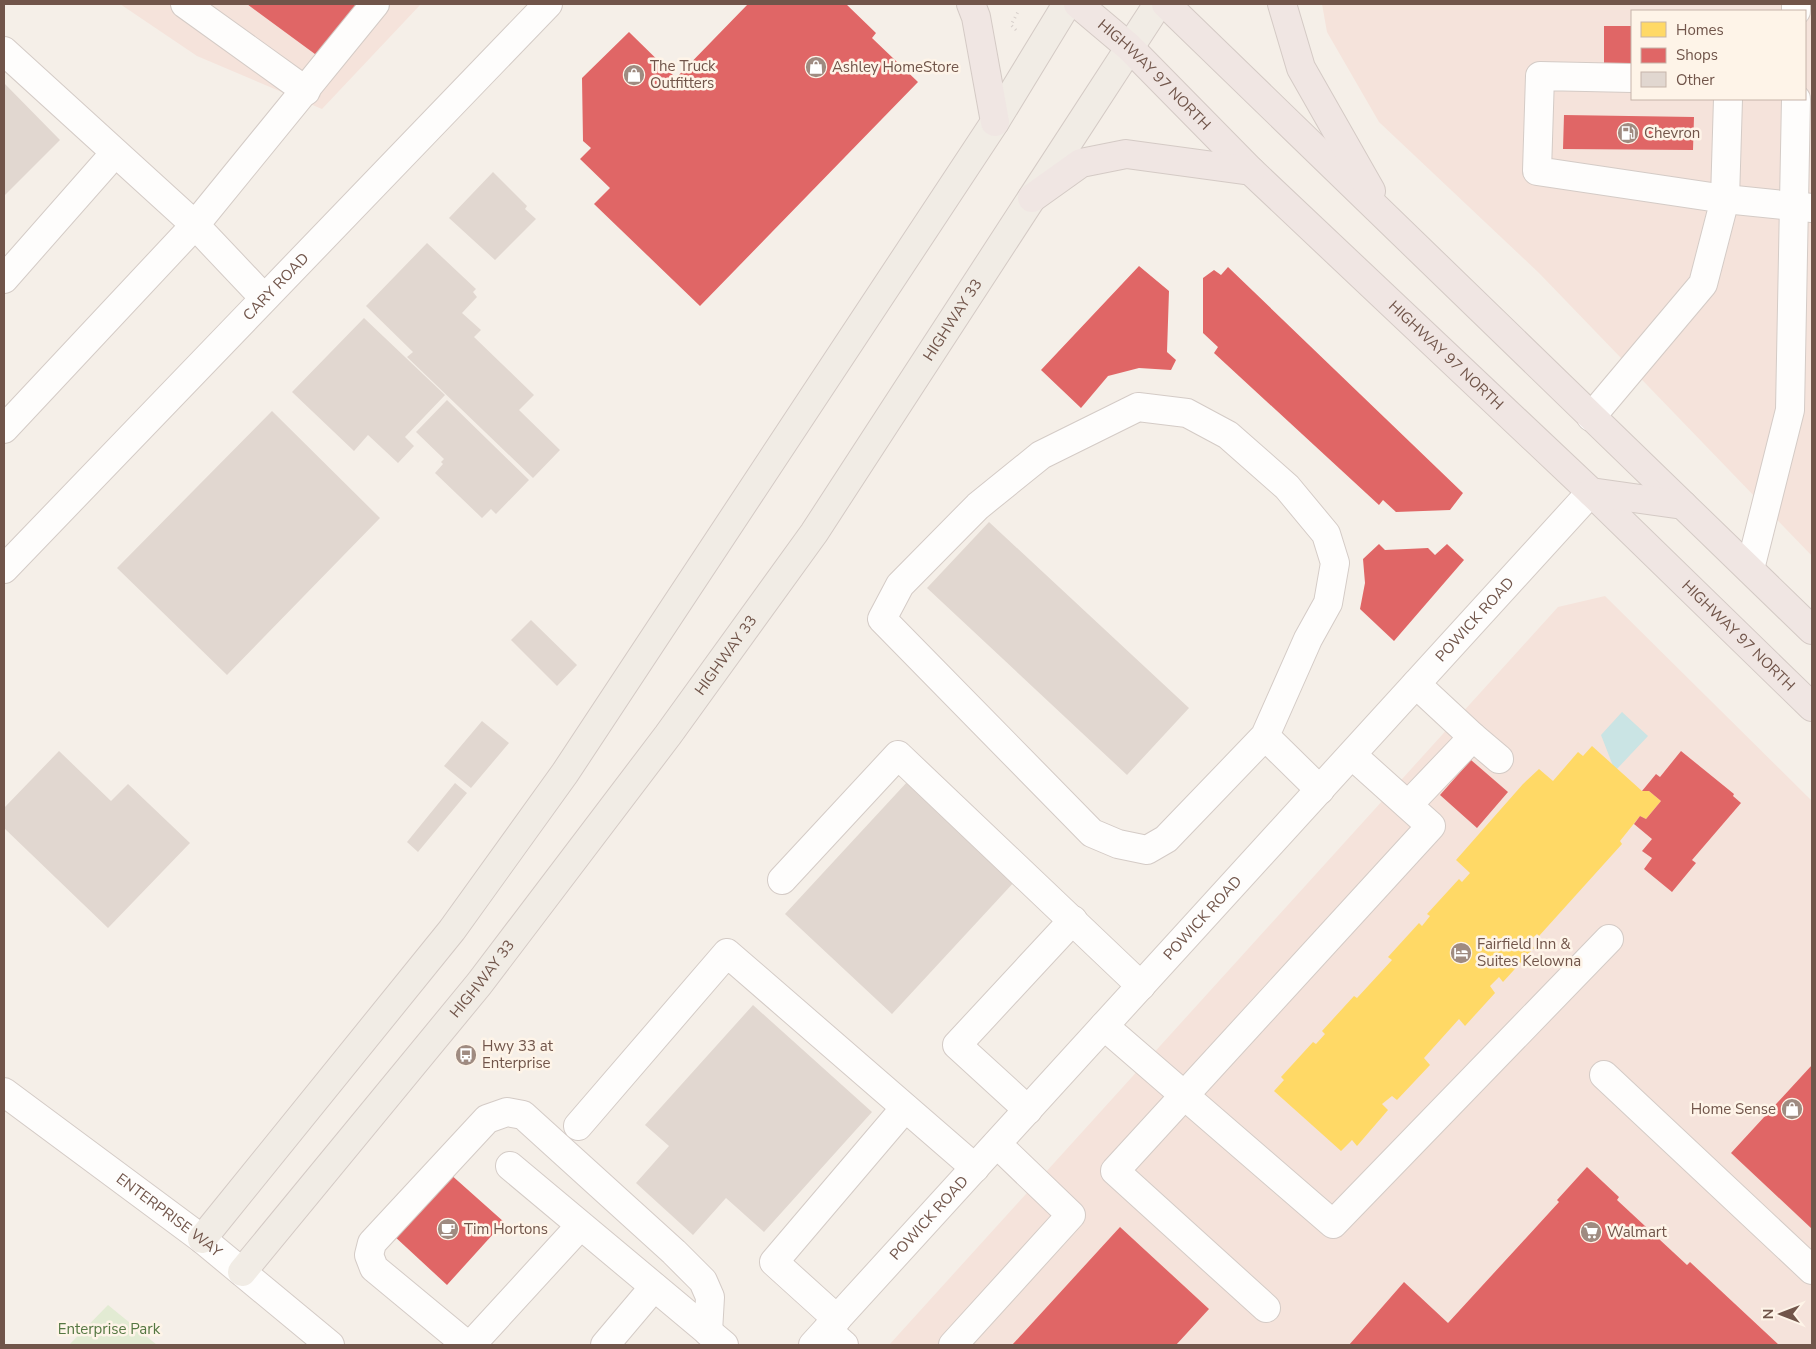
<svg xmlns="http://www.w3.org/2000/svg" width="1816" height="1349" viewBox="0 0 1816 1349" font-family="'Nunito Sans',sans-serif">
<rect width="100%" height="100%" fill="#f5efe8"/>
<path fill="#f5e3db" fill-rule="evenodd" d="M 120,4 L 421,4 L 322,109 L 197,56 Z
M 1322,4 L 1812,4 L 1812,556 L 1539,273 L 1379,122 L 1327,32 ZM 1632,11 L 1805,11 L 1805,99 L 1632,99 Z
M 1605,596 L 1812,801 L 1812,1345 L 889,1345 L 1558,607 Z"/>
<path fill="#e2ebd3" d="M 108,1305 L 157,1345 L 69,1345 Z"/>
<path fill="#cae4e4" d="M 1622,712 L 1648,736 L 1615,771 L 1601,735 Z"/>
<path fill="#ffd966" d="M 1592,746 L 1642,791 L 1649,791 L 1661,801 L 1646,819 L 1640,816 L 1620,841 L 1622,844 L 1539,936 L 1537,934 L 1528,942 L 1534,948 L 1503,982 L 1499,977 L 1490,986 L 1495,993 L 1465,1026 L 1459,1019 L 1424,1058 L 1430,1065 L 1397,1100 L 1392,1096 L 1382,1104 L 1388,1110 L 1357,1146 L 1352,1140 L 1341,1151 L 1274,1091 L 1284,1080 L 1281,1077 L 1313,1042 L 1316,1044 L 1325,1034 L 1322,1031 L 1354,996 L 1357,998 L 1392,960 L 1388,957 L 1419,923 L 1422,926 L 1430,916 L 1427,914 L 1459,879 L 1462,882 L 1470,873 L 1456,860 L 1523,784 L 1539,769 L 1553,781 L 1578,752 L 1583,756 Z"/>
<path fill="#e06666" d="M 247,4 L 358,4 L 319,57 Z
M 748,4 L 846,4 L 876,33 L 872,38 L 918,82 L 700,306 L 594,204 L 610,188 L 580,159 L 591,148 L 583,141 L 582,78 L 629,32 L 676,78 Z
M 1604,26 L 1632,26 L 1632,64 L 1604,64 Z
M 1564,115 L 1694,117 L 1693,150 L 1563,149 Z
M 1139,266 L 1169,291 L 1167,352 L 1176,360 L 1171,370 L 1139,368 L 1108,376 L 1081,408 L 1041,370 Z
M 1228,267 L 1463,493 L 1450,510 L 1396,512 L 1383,500 L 1379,505 L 1214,353 L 1218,347 L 1203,333 L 1203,278 L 1214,270 L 1221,275 Z
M 1379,544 L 1385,550 L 1428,548 L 1435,555 L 1447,544 L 1464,560 L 1394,641 L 1360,609 L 1365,583 L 1363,559 Z
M 1681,751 L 1734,794 L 1733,796 L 1741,803 L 1692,860 L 1696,863 L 1672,892 L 1644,869 L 1652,858 L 1642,851 L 1652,839 L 1634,824 L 1640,816 L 1646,819 L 1661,801 L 1649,791 L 1642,791 L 1656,774 L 1660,777 Z
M 1471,760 L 1508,792 L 1477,828 L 1440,795 Z
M 1812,1065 L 1812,1229 L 1731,1153 Z
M 1587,1167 L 1619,1197 L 1617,1200 L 1687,1265 L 1690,1262 L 1779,1345 L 1349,1345 L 1404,1282 L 1448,1323 L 1559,1202 L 1557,1200 Z
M 449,1173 L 504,1222 L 447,1285 L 393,1235 Z
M 1120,1227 L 1209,1309 L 1176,1345 L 1012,1345 Z"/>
<path fill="#e1d7d0" d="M 4,83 L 60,140 L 4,196 Z
M 493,172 L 527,206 L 525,209 L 536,219 L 495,260 L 449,218 Z
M 427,243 L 476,289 L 473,292 L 477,297 L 462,313 L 481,330 L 474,337 L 534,395 L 519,410 L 560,450 L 533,478 L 407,357 L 413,352 L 366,306 Z
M 364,318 L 445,395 L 405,437 L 414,446 L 398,463 L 368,435 L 354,451 L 292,392 Z
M 447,400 L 529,480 L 496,514 L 491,509 L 482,518 L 435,473 L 443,464 L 441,462 L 444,459 L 416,432 Z
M 272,411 L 380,518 L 227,675 L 117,568 Z
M 989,522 L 1189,708 L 1127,775 L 927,588 Z
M 531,620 L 577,665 L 557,686 L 511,640 Z
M 482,721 L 509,743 L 471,788 L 444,766 Z
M 59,751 L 111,801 L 128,784 L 190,843 L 108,928 L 4,828 L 4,808 Z
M 908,781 L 1016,880 L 892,1014 L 785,914 Z
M 455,783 L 467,793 L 418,852 L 407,842 Z
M 753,1005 L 872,1112 L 764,1232 L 726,1198 L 693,1235 L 636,1183 L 669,1146 L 645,1125 Z"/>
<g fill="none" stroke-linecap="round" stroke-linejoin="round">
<g stroke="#d4cbc6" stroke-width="30">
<g id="minor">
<path d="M 185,4 L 306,91"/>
<path d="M 1796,11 L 1796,4"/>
<path d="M 4,51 L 195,225 L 375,4"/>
<path d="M 1632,78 L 1540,76 L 1537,171 L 1725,199 L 1812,208"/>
<path d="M 4,279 L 114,154"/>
<path d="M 1591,417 L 1703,284 L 1725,199 L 1728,99"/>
<path d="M 4,429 L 195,225 L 264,298"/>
<path id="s1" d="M 4,569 L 548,4"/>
<path d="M 1750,569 L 1790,410 L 1796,99"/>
<path d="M 1265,736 L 1308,639 L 1328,603 L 1335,563 L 1326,534 L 1287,487 L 1228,435 L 1187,413 L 1138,407 L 1041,455 L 978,506 L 900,585 L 882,619 L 1092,833 L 1118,844 L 1147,850 L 1166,839 L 1265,736 L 1320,790"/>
<path d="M 1473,737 L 1499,759"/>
<path d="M 1408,805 L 1473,737 L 1416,684"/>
<path d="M 782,880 L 898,755 L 1141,986"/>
<path d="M 1104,1026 L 1333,1224 L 1609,939"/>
<path d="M 1604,1075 L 1812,1270"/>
<path id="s2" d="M 4,1092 L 202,1239 L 330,1345"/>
<path d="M 1028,1110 L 957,1045 L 1073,920"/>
<path d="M 578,1126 L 727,953 L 975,1168"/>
<path d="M 510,1166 L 724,1345"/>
<path d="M 1266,1308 L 1115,1171 L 1431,826 L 1352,755"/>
<path d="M 837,1319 L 774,1262 L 905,1108"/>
<path d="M 827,1330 L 844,1345"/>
<path d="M 467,1345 L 374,1268 L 369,1255 L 372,1243 L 487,1119 L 507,1112 L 523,1115 L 674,1252 L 703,1281 L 710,1297 L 708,1332"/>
<path d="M 471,1345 L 580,1226"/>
<path d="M 605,1345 L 654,1287"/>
<path id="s3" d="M 813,1345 L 1591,492"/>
<path d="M 953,1345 L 1071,1215 L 997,1144"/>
</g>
</g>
<g stroke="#d4cac5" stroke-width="30">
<g id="major">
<path d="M 202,1239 L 452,930 L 565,773 L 995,122 L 1067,4"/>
<path id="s4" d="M 242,1272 L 479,984 L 668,735 L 814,533 L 1158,4"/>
</g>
</g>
<g stroke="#d4cac5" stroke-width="30">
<g id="highway">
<path d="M 971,4 L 976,17 L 995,122"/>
<path id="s5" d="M 1078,4 L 1129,47 L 1251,171 L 1591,492 L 1812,707"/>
<path d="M 1166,4 L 1812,630"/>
<path d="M 1282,4 L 1301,68 L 1371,191"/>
<path d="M 1032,198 L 1081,163 L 1126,154 L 1251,171"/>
<path d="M 1591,492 L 1683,505"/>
</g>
</g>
<path stroke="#d6ceca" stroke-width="3" stroke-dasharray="1 4" stroke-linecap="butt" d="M 1016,30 L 1011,25 L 1019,10"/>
<use href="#minor" stroke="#fefdfc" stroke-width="28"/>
<use href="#major" stroke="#f1ece5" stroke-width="28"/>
<use href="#highway" stroke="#f0e6e3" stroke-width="28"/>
</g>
<defs>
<g id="shop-disc" transform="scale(1.125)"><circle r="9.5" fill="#9f8b81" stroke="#fef4e8"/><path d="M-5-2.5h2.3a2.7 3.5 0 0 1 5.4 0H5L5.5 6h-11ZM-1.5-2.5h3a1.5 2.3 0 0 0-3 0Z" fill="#fff"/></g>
<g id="fuel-disc" transform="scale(1.125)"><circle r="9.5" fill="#9f8b81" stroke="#fef4e8"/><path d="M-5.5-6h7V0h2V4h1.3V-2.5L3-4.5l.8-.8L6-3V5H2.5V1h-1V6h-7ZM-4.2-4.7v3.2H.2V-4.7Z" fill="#fff"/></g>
<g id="hotel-disc" transform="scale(1.125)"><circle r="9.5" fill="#9f8b81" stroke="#fef4e8"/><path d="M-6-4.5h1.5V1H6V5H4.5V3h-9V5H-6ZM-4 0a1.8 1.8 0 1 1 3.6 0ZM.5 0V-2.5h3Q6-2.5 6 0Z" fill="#fff"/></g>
<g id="bus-disc" transform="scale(1.125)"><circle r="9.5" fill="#9f8b81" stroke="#fef4e8"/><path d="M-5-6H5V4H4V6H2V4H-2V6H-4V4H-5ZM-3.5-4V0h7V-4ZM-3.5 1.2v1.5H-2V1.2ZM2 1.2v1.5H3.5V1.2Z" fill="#fff"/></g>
<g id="cafe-disc" transform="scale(1.125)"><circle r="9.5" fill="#9f8b81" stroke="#fef4e8"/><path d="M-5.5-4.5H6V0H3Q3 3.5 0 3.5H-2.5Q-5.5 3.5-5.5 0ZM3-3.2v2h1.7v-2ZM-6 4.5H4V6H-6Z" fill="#fff"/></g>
<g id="supermarket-disc" transform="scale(1.125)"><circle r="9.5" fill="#9f8b81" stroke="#fef4e8"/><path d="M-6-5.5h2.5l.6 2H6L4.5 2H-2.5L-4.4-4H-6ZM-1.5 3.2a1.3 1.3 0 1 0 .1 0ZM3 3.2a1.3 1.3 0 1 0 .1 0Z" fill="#fff"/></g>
</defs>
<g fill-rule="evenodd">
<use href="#shop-disc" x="816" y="67"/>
<use href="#shop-disc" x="634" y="75"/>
<use href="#fuel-disc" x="1628" y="133"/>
<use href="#hotel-disc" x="1461" y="953"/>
<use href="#bus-disc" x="466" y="1055"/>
<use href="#shop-disc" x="1792" y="1109"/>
<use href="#cafe-disc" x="448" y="1229"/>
<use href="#supermarket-disc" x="1591" y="1232"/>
</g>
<g text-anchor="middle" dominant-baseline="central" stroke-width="5" stroke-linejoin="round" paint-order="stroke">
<g font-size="15" fill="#71554a" stroke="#fef4e8" text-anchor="start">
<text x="650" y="66">The Truck<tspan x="650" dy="17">Outfitters</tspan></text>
<text x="832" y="67">Ashley HomeStore</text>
<text x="1644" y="133">Chevron</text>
<text x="1477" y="944">Fairfield Inn &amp;<tspan x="1477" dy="17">Suites Kelowna</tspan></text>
<text x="482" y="1046">Hwy 33 at<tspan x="482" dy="17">Enterprise</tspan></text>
<text x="1776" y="1109" text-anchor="end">Home Sense</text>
<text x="464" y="1229">Tim Hortons</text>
<text x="1607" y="1232">Walmart</text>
</g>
<g font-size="15" fill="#71554a" stroke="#fef4e8">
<text stroke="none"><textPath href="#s5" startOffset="104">HIGHWAY 97 NORTH</textPath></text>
<text stroke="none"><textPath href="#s1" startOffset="392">CARY ROAD</textPath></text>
<text stroke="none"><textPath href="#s4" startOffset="1189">HIGHWAY 33</textPath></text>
<text stroke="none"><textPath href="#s5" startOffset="509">HIGHWAY 97 NORTH</textPath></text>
<text stroke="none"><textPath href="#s3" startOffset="982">POWICK ROAD</textPath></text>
<text stroke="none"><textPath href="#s5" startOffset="914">HIGHWAY 97 NORTH</textPath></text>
<text stroke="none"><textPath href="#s4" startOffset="784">HIGHWAY 33</textPath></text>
<text stroke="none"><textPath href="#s3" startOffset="578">POWICK ROAD</textPath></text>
<text stroke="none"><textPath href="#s4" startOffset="379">HIGHWAY 33</textPath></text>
<text stroke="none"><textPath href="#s2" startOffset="206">ENTERPRISE WAY</textPath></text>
<text stroke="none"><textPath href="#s3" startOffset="172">POWICK ROAD</textPath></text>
</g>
<g font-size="15" fill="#557742" stroke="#fef4e8">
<text x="109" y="1329">Enterprise Park</text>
</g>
</g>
<rect width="1816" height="1349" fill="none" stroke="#71554a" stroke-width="10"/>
<rect x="1631" y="10" width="175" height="90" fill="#fef4e8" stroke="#c6b4a9"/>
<rect x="1641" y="22" width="25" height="15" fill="#ffd966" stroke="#c6b4a9"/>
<text x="1676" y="35" font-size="15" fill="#71554a">Homes</text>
<rect x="1641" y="48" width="25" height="15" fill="#e06666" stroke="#c6b4a9"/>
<text x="1676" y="60" font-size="15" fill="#71554a">Shops</text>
<rect x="1641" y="72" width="25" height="15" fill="#e1d7d0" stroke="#c6b4a9"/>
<text x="1676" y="85" font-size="15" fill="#71554a">Other</text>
<g transform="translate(1781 1314) rotate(270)" stroke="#fef4e8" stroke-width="4" paint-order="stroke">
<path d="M0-4L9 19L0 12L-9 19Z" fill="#71554a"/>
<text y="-8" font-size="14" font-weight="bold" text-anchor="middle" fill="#71554a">N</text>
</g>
</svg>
